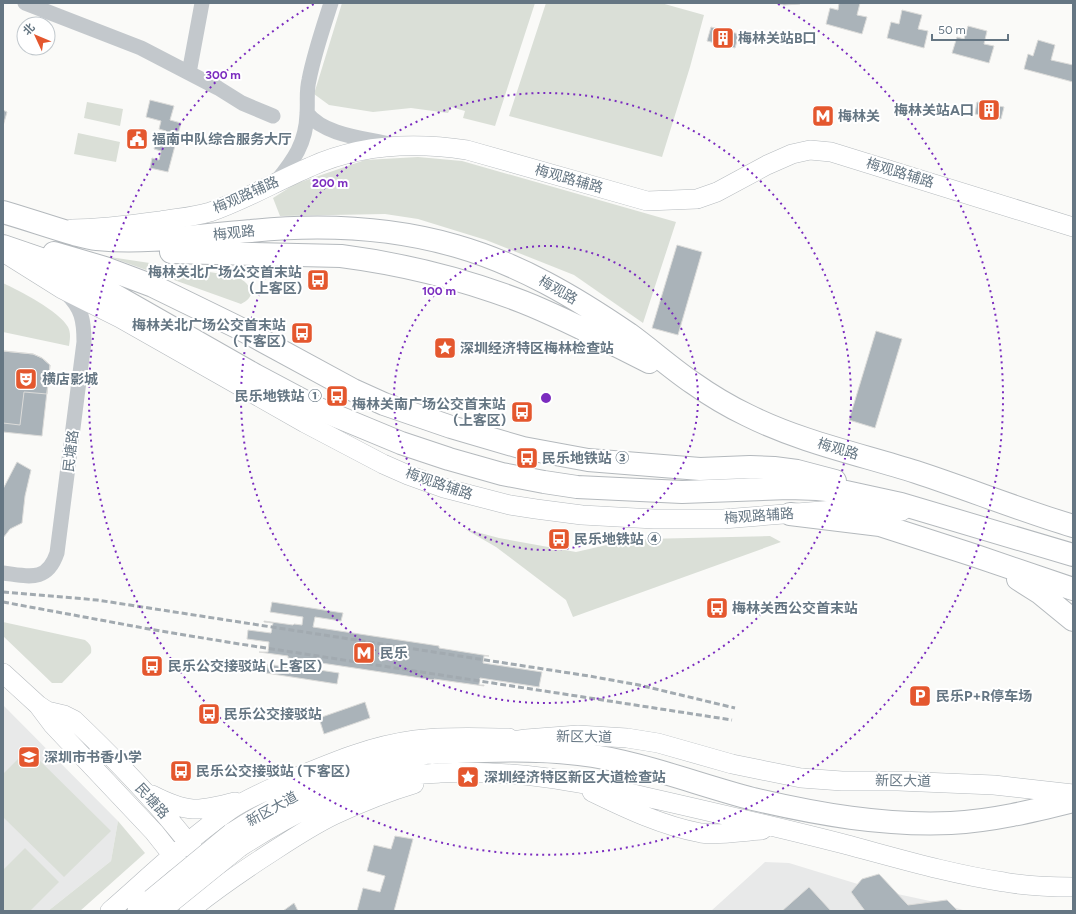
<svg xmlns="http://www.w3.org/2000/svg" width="1076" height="914" viewBox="0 0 1076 914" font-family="Figtree,'Noto Sans SC',sans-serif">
<rect width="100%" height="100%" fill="#fafaf8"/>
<path fill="#e8e9e9" d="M 3,705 L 118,821 L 111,861 L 48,911 L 3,911 Z
M 765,862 L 789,863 L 874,889 L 944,904 L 966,911 L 711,911 Z"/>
<path fill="#dadfd7" d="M 342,3 L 535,3 L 495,126 L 463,118 L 465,111 L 451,107 L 448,113 L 411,108 L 373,112 L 329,105 L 314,94 Z
M 546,3 L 661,3 L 704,15 L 690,67 L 662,157 L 509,116 Z
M 87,102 L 123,109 L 120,126 L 84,118 Z
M 78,133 L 120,142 L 116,162 L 74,154 Z
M 418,157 L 462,161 L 676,222 L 643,323 L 574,275 L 486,240 L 418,219 L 385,214 L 280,216 L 273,198 L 295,184 L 365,160 Z
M 110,257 L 229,275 C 241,278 246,280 252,292 C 250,298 247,301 241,304 Z
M 3,283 C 20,291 59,311 68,327 C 71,333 70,339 69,346 L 3,332 Z
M 465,529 L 499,538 L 576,552 L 624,541 L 645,539 L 770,536 L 781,542 L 573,617 L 566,600 L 496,547 Z
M 3,622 L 85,640 C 90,644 92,646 91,653 L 62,683 L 52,683 L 3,636 Z
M 28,749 L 111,831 L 64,877 L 3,817 L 3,774 Z
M 118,821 L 145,853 L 80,911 L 48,911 L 111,861 Z
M 25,848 L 59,882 L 30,911 L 3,911 L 3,870 Z"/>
<path fill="#aab3b9" stroke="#dcdcda" d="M 775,3 L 800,3 L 800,4 L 784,5 Z
M 839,3 L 860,3 L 857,15 L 867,17 L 862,34 L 826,24 L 830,8 L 838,10 Z
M 902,10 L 922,15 L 918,29 L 928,31 L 924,48 L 887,38 L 891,22 L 899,24 Z
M 968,26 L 987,31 L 984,44 L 994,46 L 989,63 L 952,53 L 957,37 L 964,39 Z
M 711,27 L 739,34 L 735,48 L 707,41 Z
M 1038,40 L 1055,45 L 1051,60 L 1073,65 L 1073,82 L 1024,69 L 1028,54 L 1033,56 Z
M 150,100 L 174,106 L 170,120 L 181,123 L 168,172 L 150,168 L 152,158 L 159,160 L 161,151 L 154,149 L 157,138 L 164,139 L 166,131 L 159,129 L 161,121 L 146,117 Z
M 977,102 L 1004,107 L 1001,119 L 975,114 Z
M 3,110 L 7,112 L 3,126 Z
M 677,245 L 702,252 L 678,335 L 652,328 Z
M 876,331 L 902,339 L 875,428 L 849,420 Z
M 3,351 L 33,354 L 42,358 L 50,365 L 47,394 L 24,392 L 20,425 L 3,423 Z
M 3,351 L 33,354 L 42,358 L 50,365 L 42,436 L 3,432 Z
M 17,462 L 31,470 L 25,496 L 22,523 L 10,529 L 3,538 L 3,489 Z
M 272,602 L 343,613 L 341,621 L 315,617 L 313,627 L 439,646 L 439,648 L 489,656 L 484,656 L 483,663 L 542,672 L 539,687 L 480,678 L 479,685 L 484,685 L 484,686 L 434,679 L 434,680 L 308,661 L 306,668 L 339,673 L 337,684 L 266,673 L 268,664 L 295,669 L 296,659 L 288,658 L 288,656 L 259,652 L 268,652 L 269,642 L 247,639 L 248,630 L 271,633 L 273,623 L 264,622 L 264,621 L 293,625 L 294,624 L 302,625 L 303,617 L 270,612 Z
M 365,702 L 370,718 L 324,734 L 319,718 Z
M 395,836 L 413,839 L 394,911 L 357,911 L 363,888 L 380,892 L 385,876 L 367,871 L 374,845 L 391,849 Z
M 879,874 L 908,905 L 947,900 L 958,911 L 865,911 L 851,892 L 862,879 Z
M 809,887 L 831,911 L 782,911 Z
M 294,903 L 298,911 L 283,911 Z"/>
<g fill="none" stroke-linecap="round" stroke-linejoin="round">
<g stroke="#b5babe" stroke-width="20">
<path id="major" d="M 72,229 C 102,229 131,225 160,221 C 177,218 194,217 210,212 C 245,200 277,181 310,167 C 360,144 414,142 467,150 L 647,201 L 697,199 L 717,192 L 767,165 L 792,154 L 810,150 L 831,152 L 1073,227
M 3,252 L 62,289 L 120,318 L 305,423 L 383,464 L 408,475 L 444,488 L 510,505 L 536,509 L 582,515 L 654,519 L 723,519 L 834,510 L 902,511
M 3,673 L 38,705 L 53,725 L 154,832 L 181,866
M 38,705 L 47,711 L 64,715 L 74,720 C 117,761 160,805 196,853
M 497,743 L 526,739 L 578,735 L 627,738 L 658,743 L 732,764 L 801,778 L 842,781 L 898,781 L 994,785 L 1073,794
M 592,792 C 627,809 663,826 701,833 C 721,836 742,831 762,830
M 152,795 C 187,813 198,812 235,802
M 231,833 C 300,789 365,763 446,751
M 240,847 C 289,816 340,788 397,777 C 411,774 426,774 440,773 C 510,769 579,781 646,797 C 712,812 778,827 844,844 C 897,858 950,874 1004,882 C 1027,886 1050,887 1073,887
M 110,911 C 149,877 187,840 230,810 C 249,797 271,789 292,779 C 333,762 370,746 415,740 C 446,736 478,738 509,738
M 137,911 L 151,899
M 189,911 C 211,893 234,877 258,861 C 283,845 307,828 334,815 C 360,803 387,792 414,784"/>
</g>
<g stroke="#b4b9bd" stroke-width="24">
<path id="highway" d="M 3,212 C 27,219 50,227 74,234 C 82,236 89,238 97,239 C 148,244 200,235 251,231 C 320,224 390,227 456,246 C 519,264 575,297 629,334 C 651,350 671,368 693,383 C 710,395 728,406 747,415 C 801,442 859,454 916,472 C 968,489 1020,510 1073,526
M 3,246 L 41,259 L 95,284 L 255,375 L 319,409 L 401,443 L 449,459 L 502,474 L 544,482 L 577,487 L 682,492 L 789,488 L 817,489 L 846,492 L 901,504 L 1073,555
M 171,252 L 341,256 C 403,264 464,279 523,302 C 566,319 607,341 649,362
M 54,253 L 105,268 L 153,286 L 237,327 L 353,390 L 384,404 L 451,427 L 523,448 L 588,460 L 700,469 L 750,467 L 774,468 L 797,471 L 835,481
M 790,514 L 880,525 L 973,555 L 1073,589
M 1018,579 L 1040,593 L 1073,620
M 432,753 C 481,751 530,748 579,754 C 639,761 695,784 753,799 C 817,814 884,826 951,823 C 992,821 1033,811 1073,801"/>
</g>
<path stroke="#c3c8cc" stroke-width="15" d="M 25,3 L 141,48 L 218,88 L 242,103 L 273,116
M 189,73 L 202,3
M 307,113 C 324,135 363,138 389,144
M 276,182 C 294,160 306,143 307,114 C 308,102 306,92 309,80 C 314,54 323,28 331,3
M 3,573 C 28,576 47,583 57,553 L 84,342 C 84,321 82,308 66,293"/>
<use href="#major" stroke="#fff" stroke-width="19"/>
<use href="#highway" stroke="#fff" stroke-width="22"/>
<path stroke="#a2aab0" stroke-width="3" stroke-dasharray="6 3" stroke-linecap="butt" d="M 3,592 L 97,600 L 589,676 L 639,685 L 735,708
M 3,602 L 149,629 L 227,642 L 732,720"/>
<g stroke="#b5babe" stroke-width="20" stroke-linecap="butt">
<path id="major-bridge" d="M 151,899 L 231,833
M 161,911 L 240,847"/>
</g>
<use href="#major-bridge" stroke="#fff" stroke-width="19"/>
</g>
<g fill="none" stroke="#7b2cbf" stroke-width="2" stroke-dasharray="2 4">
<circle cx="546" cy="398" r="152"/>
<circle cx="546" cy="398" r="305"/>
<path d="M778 4A457 457 0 1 1 314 4"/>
</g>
<defs>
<g id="building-square" transform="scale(1.15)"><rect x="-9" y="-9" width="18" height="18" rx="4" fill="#e4572e" stroke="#fff"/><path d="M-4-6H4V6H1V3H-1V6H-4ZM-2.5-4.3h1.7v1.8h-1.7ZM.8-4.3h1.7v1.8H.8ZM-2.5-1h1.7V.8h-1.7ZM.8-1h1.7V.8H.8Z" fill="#fff"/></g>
<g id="metro-square" transform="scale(1.15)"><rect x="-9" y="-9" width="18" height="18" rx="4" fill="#e4572e" stroke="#fff"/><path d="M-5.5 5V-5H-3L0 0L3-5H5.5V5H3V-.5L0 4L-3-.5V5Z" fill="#fff"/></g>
<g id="civic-square" transform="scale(1.15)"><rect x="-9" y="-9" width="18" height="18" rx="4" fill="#e4572e" stroke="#fff"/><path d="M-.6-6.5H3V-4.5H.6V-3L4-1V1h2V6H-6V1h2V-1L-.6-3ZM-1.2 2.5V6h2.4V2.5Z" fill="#fff"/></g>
<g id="bus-square" transform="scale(1.15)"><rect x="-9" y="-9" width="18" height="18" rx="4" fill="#e4572e" stroke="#fff"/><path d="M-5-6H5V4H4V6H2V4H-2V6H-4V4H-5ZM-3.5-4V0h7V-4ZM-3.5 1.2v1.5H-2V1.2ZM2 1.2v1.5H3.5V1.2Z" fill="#fff"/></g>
<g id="sight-square" transform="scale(1.15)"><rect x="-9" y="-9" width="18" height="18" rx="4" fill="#e4572e" stroke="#fff"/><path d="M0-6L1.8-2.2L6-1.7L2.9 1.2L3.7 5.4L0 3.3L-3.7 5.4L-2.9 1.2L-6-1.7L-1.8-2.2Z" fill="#fff"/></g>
<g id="theatre-square" transform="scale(1.15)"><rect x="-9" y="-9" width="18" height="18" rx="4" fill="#e4572e" stroke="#fff"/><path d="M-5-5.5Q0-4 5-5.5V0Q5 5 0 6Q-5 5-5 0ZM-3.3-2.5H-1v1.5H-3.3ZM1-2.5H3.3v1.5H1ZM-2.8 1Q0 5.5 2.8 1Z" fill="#fff"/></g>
<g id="parking-square" transform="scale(1.15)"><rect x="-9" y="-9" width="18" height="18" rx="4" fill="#e4572e" stroke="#fff"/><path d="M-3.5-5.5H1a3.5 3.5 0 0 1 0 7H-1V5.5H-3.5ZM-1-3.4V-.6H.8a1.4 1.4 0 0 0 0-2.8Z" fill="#fff"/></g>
<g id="school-square" transform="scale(1.15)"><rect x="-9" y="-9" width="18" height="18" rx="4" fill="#e4572e" stroke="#fff"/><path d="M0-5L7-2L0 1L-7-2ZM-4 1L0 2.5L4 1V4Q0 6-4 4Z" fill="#fff"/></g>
</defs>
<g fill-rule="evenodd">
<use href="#building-square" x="723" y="38"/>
<use href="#building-square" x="989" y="110"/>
<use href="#metro-square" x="823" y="116"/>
<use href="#civic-square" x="137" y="139"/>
<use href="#bus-square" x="318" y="280"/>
<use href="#bus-square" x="302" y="333"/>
<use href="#sight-square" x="445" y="348"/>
<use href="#theatre-square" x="26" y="379"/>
<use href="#bus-square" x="337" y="396"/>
<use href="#bus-square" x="522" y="412"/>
<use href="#bus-square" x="527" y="458"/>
<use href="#bus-square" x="559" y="539"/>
<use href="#bus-square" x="717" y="608"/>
<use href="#metro-square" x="364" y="653"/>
<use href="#bus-square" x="152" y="666"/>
<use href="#parking-square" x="920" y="696"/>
<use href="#bus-square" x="209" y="714"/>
<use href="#school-square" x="29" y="757"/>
<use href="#bus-square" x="181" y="771"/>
<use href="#sight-square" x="468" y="777"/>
</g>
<g text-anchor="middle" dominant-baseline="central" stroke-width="4" stroke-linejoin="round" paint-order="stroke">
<g font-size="14" font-weight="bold" fill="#657683" stroke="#fff" text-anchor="start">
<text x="738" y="38">梅林关站B口</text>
<text x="974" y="110" text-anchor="end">梅林关站A口</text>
<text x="838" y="116">梅林关</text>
<text x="152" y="139">福南中队综合服务大厅</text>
<text x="302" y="272" text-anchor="end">梅林关北广场公交首末站<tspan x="302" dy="16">(上客区)</tspan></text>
<text x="286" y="325" text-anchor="end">梅林关北广场公交首末站<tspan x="286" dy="16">(下客区)</tspan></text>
<text x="460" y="348">深圳经济特区梅林检查站</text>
<text x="42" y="379">横店影城</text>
<text x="322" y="396" text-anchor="end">民乐地铁站 ①</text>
<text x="506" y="404" text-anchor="end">梅林关南广场公交首末站<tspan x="506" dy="16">(上客区)</tspan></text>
<text x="542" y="458">民乐地铁站 ③</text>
<text x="574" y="539">民乐地铁站 ④</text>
<text x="732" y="608">梅林关西公交首末站</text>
<text x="380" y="653">民乐</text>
<text x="168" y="666">民乐公交接驳站 (上客区)</text>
<text x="936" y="696">民乐P+R停车场</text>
<text x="224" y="714">民乐公交接驳站</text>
<text x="44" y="757">深圳市书香小学</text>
<text x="196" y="771">民乐公交接驳站 (下客区)</text>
<text x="484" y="777">深圳经济特区新区大道检查站</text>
</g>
<g font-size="14" fill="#657683" stroke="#fff">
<text transform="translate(900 173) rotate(17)">梅观路辅路</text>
<text transform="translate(569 179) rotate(16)">梅观路辅路</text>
<text transform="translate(246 195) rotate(-24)">梅观路辅路</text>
<text transform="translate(234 233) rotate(-6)">梅观路</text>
<text transform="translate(558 290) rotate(30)">梅观路</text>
<text transform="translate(838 449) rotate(17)">梅观路</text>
<text transform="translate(71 451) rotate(-83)">民塘路</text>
<text transform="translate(439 484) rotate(19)">梅观路辅路</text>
<text transform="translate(759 516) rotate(-4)">梅观路辅路</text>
<text transform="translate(584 737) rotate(1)">新区大道</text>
<text transform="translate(903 781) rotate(1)">新区大道</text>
<text transform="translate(152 801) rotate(48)">民塘路</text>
<text transform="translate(272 809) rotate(-29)">新区大道</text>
</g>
</g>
<circle cx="546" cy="398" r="6" fill="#7b2cbf" stroke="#fff" stroke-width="2"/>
<g font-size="12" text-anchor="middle" font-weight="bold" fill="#7b2cbf" stroke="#fff" stroke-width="4" stroke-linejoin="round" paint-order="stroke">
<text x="223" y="79">300 m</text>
<text x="330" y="187">200 m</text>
<text x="439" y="295">100 m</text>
</g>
<rect width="1076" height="914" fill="none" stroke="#657683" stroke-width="8"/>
<g transform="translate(36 36) rotate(314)"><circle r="19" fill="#ffffff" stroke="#c1c8cd"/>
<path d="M0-3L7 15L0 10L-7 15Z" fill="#e4572e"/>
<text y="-6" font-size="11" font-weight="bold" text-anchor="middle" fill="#657683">北</text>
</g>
<path d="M932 34v6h76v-6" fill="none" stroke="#657683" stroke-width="2"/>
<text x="938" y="34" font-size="12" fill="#657683" stroke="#ffffff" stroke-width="3" paint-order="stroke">50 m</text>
</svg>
